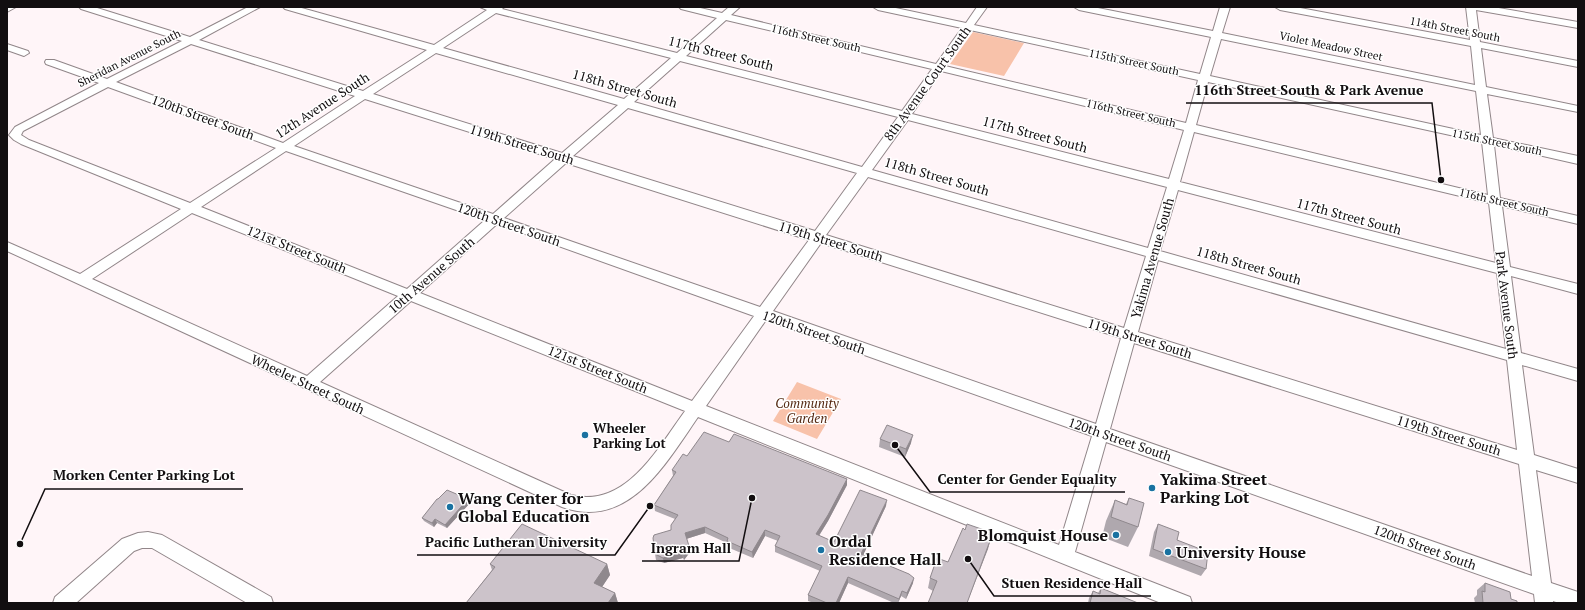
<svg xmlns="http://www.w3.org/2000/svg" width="1585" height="610" viewBox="0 0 1585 610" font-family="'PT Serif',serif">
<rect width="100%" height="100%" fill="#fff5f8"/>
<path fill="#f8c2aa" d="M 973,32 L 1024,43 L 1004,76 L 950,64 Z
M 797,382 L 841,399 L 817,439 L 773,421 Z"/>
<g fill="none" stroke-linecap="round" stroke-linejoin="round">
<g stroke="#918689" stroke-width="2">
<path id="minor" d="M 7,7 L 16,7 L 7,12 Z
M 79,7 L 94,7 L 190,37 L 248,7 L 260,7 L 199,40 L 363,91 L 427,50 L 285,9 L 283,7 L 298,7 L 434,45 L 487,10 L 480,7 L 504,7 L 502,9 L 677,53 L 717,18 L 681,9 L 679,7 L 696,7 L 722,13 L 729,7 L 740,7 L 731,15 L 936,64 L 962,28 L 878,10 L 873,7 L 891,7 L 966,23 L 977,7 L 987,7 L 974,25 L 1200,74 L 1211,37 L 1079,10 L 1074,7 L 1093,7 L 1213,31 L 1220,7 L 1230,7 L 1222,33 L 1475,85 L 1471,46 L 1280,10 L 1275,7 L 1295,7 L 1470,40 L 1466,7 L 1493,7 L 1578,22 L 1578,28 L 1476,10 L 1480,42 L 1578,61 L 1578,67 L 1481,48 L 1486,87 L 1578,106 L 1578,112 L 1487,94 L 1493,138 L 1578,156 L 1578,164 L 1494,145 L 1500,198 L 1578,216 L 1578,224 L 1502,206 L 1510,267 L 1578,284 L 1578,294 L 1511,276 L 1521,353 L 1578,369 L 1578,381 L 1522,365 L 1534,455 L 1578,469 L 1578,483 L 1536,470 L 1551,583 L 1578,592 L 1578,603 L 1559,603 L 1553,601 L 1553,603 L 1535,603 L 1534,594 L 1106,442 L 1075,552 L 1190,597 L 1192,603 L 1161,603 L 698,417 C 666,463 629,531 562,507 L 7,251 L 7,242 L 80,274 L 181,209 L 21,144 L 14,140 L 9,135 L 15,127 L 99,83 L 46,64 L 45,62 L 46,60 L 54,60 L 107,79 L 182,41 L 81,9 ZM 496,13 L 671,58 L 624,99 L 443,48 ZM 726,20 L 932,69 L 902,111 L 686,56 ZM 970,30 L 1198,80 L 1186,123 L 945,66 ZM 1221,39 L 1476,91 L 1481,135 L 1210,76 ZM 191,44 L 355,96 L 283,143 L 116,82 ZM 436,53 L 618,105 L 562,153 L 373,94 ZM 680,61 L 898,117 L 862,167 L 634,102 ZM 941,71 L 1184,130 L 1169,179 L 912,114 ZM 1208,82 L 1482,142 L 1488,195 L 1196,125 ZM 108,87 L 276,148 L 190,203 L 29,140 L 21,135 L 23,131 ZM 365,99 L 555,159 L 493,214 L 294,146 ZM 628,108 L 857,173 L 815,231 L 573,156 ZM 908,120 L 1167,187 L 1148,248 L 872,170 ZM 1194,132 L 1489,203 L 1496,263 L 1180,182 ZM 286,151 L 485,220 L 407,289 L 201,207 ZM 566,163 L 809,240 L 760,307 L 504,218 ZM 868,177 L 1146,256 L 1124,328 L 826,235 ZM 1178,190 L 1497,273 L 1506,349 L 1160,251 ZM 192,213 L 398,296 L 307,376 L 92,279 ZM 497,224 L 754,316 L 692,401 L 420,293 ZM 821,243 L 1121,338 L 1096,424 L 773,311 ZM 1158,260 L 1507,360 L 1517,450 L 1138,332 ZM 411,301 L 685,411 C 658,448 626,509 571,495 L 320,382 ZM 766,320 L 1092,436 L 1059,545 L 706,406 ZM 1134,343 L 1519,464 L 1532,576 L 1110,429 Z
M 7,44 L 28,51 L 29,53 L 24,56 L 7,50 Z
M 148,532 L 162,535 L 271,597 L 273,603 L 247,603 L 152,548 L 142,548 L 134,551 L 76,603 L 53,603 L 55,597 L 122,539 L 138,533 Z"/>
</g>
<use href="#minor" fill="#fff" fill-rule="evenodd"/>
</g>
<path fill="#afa8ae" d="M 880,439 L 911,443 L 905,457 L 879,447 Z
M 729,442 L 847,479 L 847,485 L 828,521 L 819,536 L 834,542 L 886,506 L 863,555 L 913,583 L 906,599 L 901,596 L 898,603 L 894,603 L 848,583 L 839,603 L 814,603 L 808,601 L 808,595 L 820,571 L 775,552 L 775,546 L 778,541 L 765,536 L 753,558 L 727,547 L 727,543 L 705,533 L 686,539 L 690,552 L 684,560 L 683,558 L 664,563 L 656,560 L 655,554 L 671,530 L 675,519 L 655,511 L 654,505 L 673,476 L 672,470 L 687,456 Z
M 1129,498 L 1138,527 L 1128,547 L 1102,537 L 1106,521 L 1115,500 L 1126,504 Z
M 438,499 L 470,503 L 447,528 L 437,523 L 434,527 L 424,521 L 422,518 Z
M 1158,524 L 1177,540 L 1206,569 L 1201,576 L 1149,556 L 1154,532 Z
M 987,531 L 986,536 L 988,549 L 933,591 L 928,588 L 930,578 L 948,562 Z
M 490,564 L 607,564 L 610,575 L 602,587 L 615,593 L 618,603 L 466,603 L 492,570 Z
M 1485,583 L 1511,599 L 1517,603 L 1475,603 L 1474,598 L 1477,595 L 1477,590 Z
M 1101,588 L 1138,603 L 1088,603 L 1089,598 L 1093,591 L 1098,593 Z"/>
<path fill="#8f888d" d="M 913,435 L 911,443 L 905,457 L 906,449 Z
M 847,479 L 847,485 L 828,521 L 816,540 L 816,534 Z
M 468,499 L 470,503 L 447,528 L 445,525 Z
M 887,500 L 886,506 L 861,560 L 861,554 Z
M 435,519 L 437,523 L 434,527 L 432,523 Z
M 705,527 L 705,533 L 686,539 L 685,533 Z
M 765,530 L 765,536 L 753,558 L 752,552 Z
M 991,538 L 988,549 L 967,603 Z
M 689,546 L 690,552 L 684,560 L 683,554 Z
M 682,552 L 683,558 L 664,563 L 663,558 Z
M 607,564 L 610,575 L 598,593 L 594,583 Z
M 848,577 L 848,583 L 839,603 L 836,603 Z
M 914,578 L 913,583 L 906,599 L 907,593 Z
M 902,591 L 901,596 L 898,603 L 899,599 Z
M 615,593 L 618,603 L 608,603 Z"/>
<path fill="#ccc3ca" stroke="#8f888d" d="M 887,425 L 913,435 L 906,449 L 880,439 Z
M 704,432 L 729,442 L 734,434 L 847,479 L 828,515 L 816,534 L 834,542 L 860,490 L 887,500 L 861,554 L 909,574 L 914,578 L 907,593 L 902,591 L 899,599 L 848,577 L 836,603 L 827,603 L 808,595 L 822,566 L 775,546 L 780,536 L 765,530 L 752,552 L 727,541 L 728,538 L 705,527 L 685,533 L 689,546 L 683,554 L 682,552 L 663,558 L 655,554 L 653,538 L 654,535 L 671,530 L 671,525 L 678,515 L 654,505 L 676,472 L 672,470 L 683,454 L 687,456 Z
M 447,490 L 468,499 L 445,525 L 435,519 L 432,523 L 422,518 L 437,499 L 438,499 Z
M 1129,498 L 1144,503 L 1138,527 L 1111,517 L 1115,500 L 1127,505 Z
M 522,524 L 607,564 L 594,583 L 615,593 L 608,603 L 466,603 L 495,567 L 490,564 Z
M 967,524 L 987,531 L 985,536 L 991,538 L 967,603 L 928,603 L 937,581 L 930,578 L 937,558 L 948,562 L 963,528 L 965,530 Z
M 1158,524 L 1179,532 L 1177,540 L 1208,552 L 1206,569 L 1153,549 Z
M 1485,583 L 1510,592 L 1511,599 L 1517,601 L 1517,603 L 1483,603 L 1482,591 L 1485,592 Z
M 1101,588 L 1138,603 L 1090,603 L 1093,591 L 1100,594 Z"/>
<g fill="#1972a1" stroke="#fff" stroke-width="1.5">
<circle cx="585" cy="435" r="4"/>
<circle cx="1152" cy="488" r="4"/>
<circle cx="450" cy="507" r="4"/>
<circle cx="1116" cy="535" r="4"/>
<circle cx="821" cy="550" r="4"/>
<circle cx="1168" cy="552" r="4"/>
</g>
<g text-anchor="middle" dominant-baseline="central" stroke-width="3" stroke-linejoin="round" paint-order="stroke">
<g font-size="11" fill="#120e10" stroke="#fff">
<text transform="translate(1455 29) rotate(11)">114th Street South</text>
<text transform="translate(816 38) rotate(13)">116th Street South</text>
<text transform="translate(1331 46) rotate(12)">Violet Meadow Street</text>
<text transform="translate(129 58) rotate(-27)">Sheridan Avenue South</text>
<text transform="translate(1134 62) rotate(12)">115th Street South</text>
<text transform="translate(1131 113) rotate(13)">116th Street South</text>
<text transform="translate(1497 142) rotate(12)">115th Street South</text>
<text transform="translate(1504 202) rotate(13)">116th Street South</text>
</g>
<g font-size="13" fill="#120e10" stroke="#fff">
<text transform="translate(721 53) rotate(14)">117th Street South</text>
<text transform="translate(927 83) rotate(-54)">8th Avenue Court South</text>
<text transform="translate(625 88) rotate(16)">118th Street South</text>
<text transform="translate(322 105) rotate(-33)">12th Avenue South</text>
<text transform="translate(203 117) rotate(20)">120th Street South</text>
<text transform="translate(1035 134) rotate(15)">117th Street South</text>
<text transform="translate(522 144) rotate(17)">119th Street South</text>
<text transform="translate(937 176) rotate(16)">118th Street South</text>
<text transform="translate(1349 216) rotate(15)">117th Street South</text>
<text transform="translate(509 224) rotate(19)">120th Street South</text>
<text transform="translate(831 241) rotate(17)">119th Street South</text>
<text transform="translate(297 249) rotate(22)">121st Street South</text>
<text transform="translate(1152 258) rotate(-74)">Yakima Avenue South</text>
<text transform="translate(1249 265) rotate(16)">118th Street South</text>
<text transform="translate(431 275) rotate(-41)">10th Avenue South</text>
<text transform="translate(1507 305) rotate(83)">Park Avenue South</text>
<text transform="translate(814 332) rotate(19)">120th Street South</text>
<text transform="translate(1140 338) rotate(17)">119th Street South</text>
<text transform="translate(598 369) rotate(22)">121st Street South</text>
<text transform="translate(308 384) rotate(25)">Wheeler Street South</text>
<text transform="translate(1449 435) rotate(17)">119th Street South</text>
<text transform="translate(1120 439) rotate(19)">120th Street South</text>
<text transform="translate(1425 547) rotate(20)">120th Street South</text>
</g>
<g font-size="13" font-style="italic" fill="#532710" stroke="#fff">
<text x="807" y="403">Community<tspan x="807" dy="15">Garden</tspan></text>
</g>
<g font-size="13" font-weight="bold" fill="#120e10" stroke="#fff" text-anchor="start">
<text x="593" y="428">Wheeler<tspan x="593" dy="15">Parking Lot</tspan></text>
</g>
<g font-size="16" font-weight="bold" fill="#120e10" stroke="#fff" text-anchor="start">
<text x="1160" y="479">Yakima Street<tspan x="1160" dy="18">Parking Lot</tspan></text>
<text x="458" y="498">Wang Center for<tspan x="458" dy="18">Global Education</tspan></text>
<text x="1108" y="535" text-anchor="end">Blomquist House</text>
<text x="829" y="541">Ordal<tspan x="829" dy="18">Residence Hall</tspan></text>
<text x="1176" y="552">University House</text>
</g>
</g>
<path fill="none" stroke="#120e10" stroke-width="1.5" d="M1441 180L1432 103H1186M20 544L45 489H243M895 445L930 492H1125M650 506L615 555H417M752 498L739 561H642M968 559L994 596H1151"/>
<g fill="#120e10" stroke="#fff" stroke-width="1.5">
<circle cx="1441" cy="180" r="4"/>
<circle cx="20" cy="544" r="4"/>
<circle cx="895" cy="445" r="4"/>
<circle cx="650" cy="506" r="4"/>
<circle cx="752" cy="498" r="4"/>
<circle cx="968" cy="559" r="4"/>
</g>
<g font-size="14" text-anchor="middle" font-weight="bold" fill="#120e10" stroke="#fff" stroke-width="3" stroke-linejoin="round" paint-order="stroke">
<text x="1309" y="95">116th Street South &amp; Park Avenue</text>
<text x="144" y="480">Morken Center Parking Lot</text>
<text x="1027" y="484">Center for Gender Equality</text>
<text x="516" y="547">Pacific Lutheran University</text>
<text x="691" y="553">Ingram Hall</text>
<text x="1072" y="588">Stuen Residence Hall</text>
</g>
<rect width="1585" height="610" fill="none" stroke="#120e10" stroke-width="16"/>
</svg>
